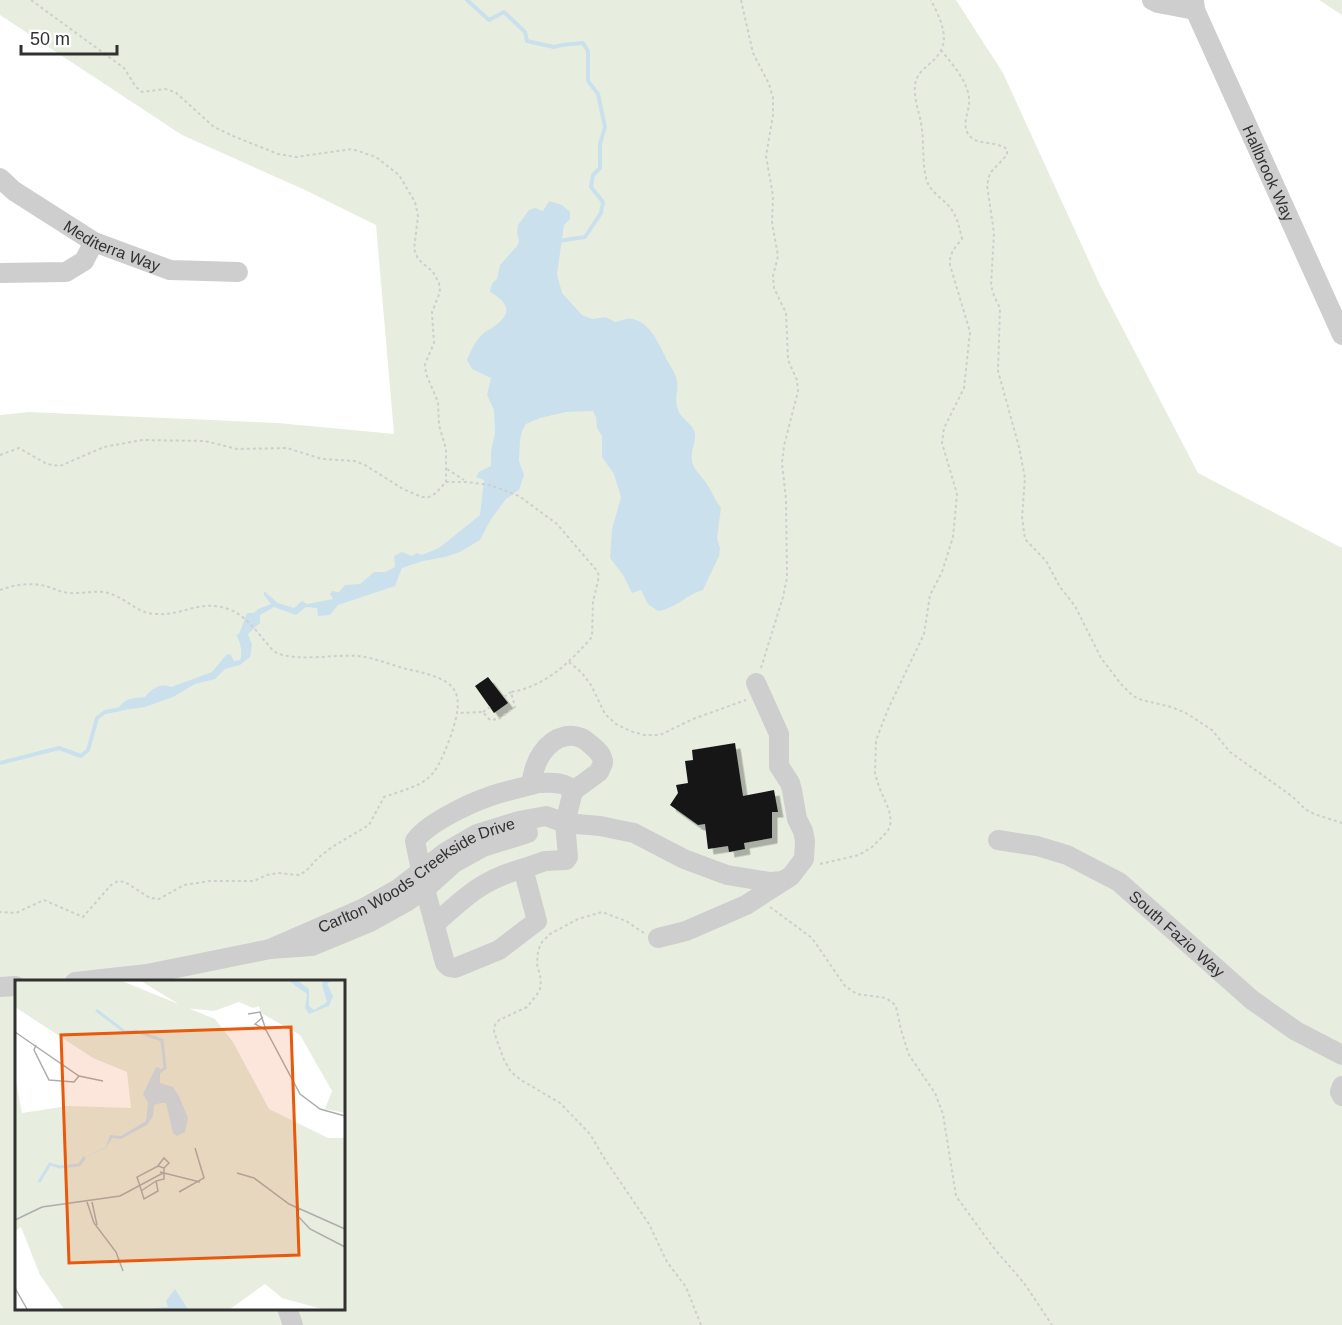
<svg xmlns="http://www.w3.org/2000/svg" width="1342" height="1325" viewBox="0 0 1342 1325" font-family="Helvetica,sans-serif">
<defs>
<filter id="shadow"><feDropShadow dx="5.5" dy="5.5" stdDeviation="0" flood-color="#0004"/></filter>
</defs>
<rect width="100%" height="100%" fill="#fff"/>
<path fill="#e7eedf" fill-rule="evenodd" d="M 0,0 L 956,0 L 1003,73 L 1100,285 L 1198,473 L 1342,548 L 1342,1325 L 0,1325 L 0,415 L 29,412 L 278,423 L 394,434 L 376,225 L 305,190 L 182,135 L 0,15 ZM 16,982 L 344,982 L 344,1308 L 16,1308 Z
M 1319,0 L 1342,0 L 1342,15 Z"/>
<path fill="#cbe0ed" d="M 549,201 L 562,205 L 570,212 L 570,219 L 564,225 L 557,274 L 562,293 L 582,315 L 592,319 L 606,317 L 615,322 C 621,321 627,317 633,319 C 650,323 658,342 665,356 C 668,364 676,372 677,381 C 679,392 673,399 679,412 C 683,421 694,424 695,434 C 696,443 690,452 692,461 C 694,471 702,476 707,484 C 712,492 715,500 721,508 L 717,538 L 720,548 L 719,556 L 703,590 C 686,595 675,609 658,611 L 648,604 L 641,590 L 632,593 L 623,575 L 610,558 L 612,529 L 621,497 L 614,474 L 602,457 L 602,436 L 597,428 L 596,417 L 593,411 L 566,412 L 540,418 L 526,424 L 522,431 L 520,440 L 519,461 L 524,475 L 519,490 L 506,499 L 491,519 L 480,540 L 460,552 L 445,557 L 423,561 L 402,568 L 395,586 L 338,605 L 330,615 L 318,616 L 317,608 L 306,607 L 296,615 L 274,607 L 260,615 L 260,623 L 248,634 L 252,645 L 250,657 L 240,665 L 225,669 L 215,679 L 195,684 L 173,697 L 145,707 L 117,711 C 123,698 133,698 145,697 C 152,688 161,683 171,687 L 212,672 L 227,654 L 231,655 L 234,661 L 240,660 C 243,653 240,640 236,635 L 239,634 L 247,613 L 254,613 L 258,609 L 271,604 L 264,595 L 264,591 L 278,603 L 294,608 L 302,601 L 307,604 L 333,599 L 330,594 L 332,591 L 339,592 L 345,585 L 360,584 L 374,572 L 385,572 L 395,567 L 394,556 L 402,552 L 412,556 L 417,553 L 422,555 L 439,548 L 480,515 L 484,480 L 476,477 L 479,472 L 491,466 L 491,451 L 495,433 L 494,410 L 487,395 L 491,378 L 472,369 L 467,360 C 471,350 476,339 485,332 C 489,329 490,330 493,327 C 514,313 508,302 490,292 C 491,286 492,282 497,279 L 500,265 L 517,246 L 519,241 L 517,233 L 518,225 L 529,210 L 535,208 L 543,211 Z"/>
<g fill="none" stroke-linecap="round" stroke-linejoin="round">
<path stroke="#cbe0ed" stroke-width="4" d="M 467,0 L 489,20 L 504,12 L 525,32 L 527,41 L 554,47 L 562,45 L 583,43 L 588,51 L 588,81 L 598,94 L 605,127 L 600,144 L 600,168 L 593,175 L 591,187 L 603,202 L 601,213 L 585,237 L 558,241
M 0,763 L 59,748 L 81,756 L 88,750 L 97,718 L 105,712 L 121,709"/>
</g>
<path fill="#181818" filter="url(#shadow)" d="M 488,677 L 508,703 L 494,713 L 475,686 Z
M 735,743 L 743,796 L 774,790 L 778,812 L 772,812 L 772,838 L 744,843 L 745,849 L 729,852 L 728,846 L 708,849 L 705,824 L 698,825 L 670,805 L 678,793 L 676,785 L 688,783 L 685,761 L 693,760 L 692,750 Z"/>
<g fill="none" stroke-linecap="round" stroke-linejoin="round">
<path stroke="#cecece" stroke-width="2" stroke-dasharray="3 3" stroke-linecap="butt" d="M 31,0 L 124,68 L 136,87 L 142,92 L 165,89 L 175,92 L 214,127 L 233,136 L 278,154 L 296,157 L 352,149 L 376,157 L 399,175 L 415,202 L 418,216 L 414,249 L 418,259 L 433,272 L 439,283 L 440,292 L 432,312 L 434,343 L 425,364 L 426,374 L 438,402 L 439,425 L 446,449 L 446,482
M 741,0 L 753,53 L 769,84 L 773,98 L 773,115 L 766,156 L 773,196 L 772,222 L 778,256 L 773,276 L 774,288 L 786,313 L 788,360 L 797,380 L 798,391 L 784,446 L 782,463 L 786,499 L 787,578 L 783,597 L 761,668
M 941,50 C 952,64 967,80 969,98 C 971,111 958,127 972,138 C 981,145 995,141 1007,149 L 1007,155 L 990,173 L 987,185 L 994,233 L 991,285 L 994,296 L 1000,308 L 998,371 L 1019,447 L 1025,478 L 1022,517 L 1025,539 L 1046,561 L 1060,587 L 1075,606 L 1101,658 L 1121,684 L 1133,696 L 1142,700 L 1171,707 L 1186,713 L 1212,730 L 1230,752 L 1293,797 L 1305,809 L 1314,814 L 1342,823
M 0,455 L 19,448 L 47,464 L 60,466 L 104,447 L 142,440 L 205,441 L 237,449 L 287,448 L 322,459 L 355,461 L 365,465 L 403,489 L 422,497 L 429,497 L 436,493 L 446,482 L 466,482 L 490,485 L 519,496 L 557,524 L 597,571 L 599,576 L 593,602 L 592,637 C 569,663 546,686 511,692 L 515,707 L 499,719 L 490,720 L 483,712 L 458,713
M 447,469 L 464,480
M 0,590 C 13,585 31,582 45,586 C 54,588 61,593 70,593 C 84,594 98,589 111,594 C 127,599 138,614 156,614 C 184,616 200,598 231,610 C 245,616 255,629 264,640 C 268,644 272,651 277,653 C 299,662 334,654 358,656 C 376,658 393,666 411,670 C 457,680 467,690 450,738 C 433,784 427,782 384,797 L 369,825 L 332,847 L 318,858 L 306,871 L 299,875 L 278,873 L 267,875 L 254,881 L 210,881 L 184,885 L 159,899 L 150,898 L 125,882 L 118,881 L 111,885 L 83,917 L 44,900 L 16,913 L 0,912
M 569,662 L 582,673 L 591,685 L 605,714 L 616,724 L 630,731 L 644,735 L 660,735 L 693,719 L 746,700
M 504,697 L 511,692
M 483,712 L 490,707
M 820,864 L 859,855 L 872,847 L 888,831 L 891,822 L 889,810 L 879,787 L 875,773 L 876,740 L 889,707 L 924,634 L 930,595 L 942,572 L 953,537 L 957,494 L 942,443 L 944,428 L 964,388 L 970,332 L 950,265 C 949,254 955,247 962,239 C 959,226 957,215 948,205 C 941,198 930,191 927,181 C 922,167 924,145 922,130 C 921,118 916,106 915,94 C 912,67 934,68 942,48 C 948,33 938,14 931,0
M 770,907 L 812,938 L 845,986 L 857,994 L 886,998 L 893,1003 L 896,1007 L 901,1030 L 909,1055 L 935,1093 L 943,1114 L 956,1196 L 993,1247 L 1024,1283 L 1052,1325
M 644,933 L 626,921 L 602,912 L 578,919 L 550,934 L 542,942 L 538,951 L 537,964 L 541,980 L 540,989 L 536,996 L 527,1007 L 499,1020 L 495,1025 L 494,1032 L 504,1060 L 511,1072 L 521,1080 L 560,1103 L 590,1134 L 604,1158 L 649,1224 L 667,1262 L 686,1287 L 701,1325"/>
<g stroke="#cecece" stroke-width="20">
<path d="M 1152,0 L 1158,3 L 1195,10"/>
<path id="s1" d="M 1194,0 L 1195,10 L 1342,335"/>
<path id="s2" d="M 0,178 L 14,191 L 94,242 L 170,270 L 238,272"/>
<path d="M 0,273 L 66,272 L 84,261 L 94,242"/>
<path d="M 538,783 C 549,783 565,781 573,791 L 565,823 L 568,857 L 566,860 L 545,861 L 525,868 L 524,872 L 537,921 L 499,950 L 455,968 L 449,967 L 445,963 L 425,889 L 415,841 C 426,824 468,804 488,797 C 504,791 522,788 538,783 Z"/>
<path d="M 531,785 C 533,774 535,763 542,753 C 554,736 574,729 590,744 C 596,749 603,754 603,763 L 599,772 L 573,791"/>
<path id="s3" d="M 998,840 L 1037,846 L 1067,855 L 1119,882 L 1252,1000 L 1296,1031 L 1342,1055"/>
<path d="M 435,924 C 466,896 483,879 525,868"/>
<path d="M 658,938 L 686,931 L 746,905 L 791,876 L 804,859 L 805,841 L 803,831 L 797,819 L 792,790 L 790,783 L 779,766 L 779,734 L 756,683"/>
<path id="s4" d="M 270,949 L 362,909 L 398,889 L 446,852 L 477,834 L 519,821 L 546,816 L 565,823 L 600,826 L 634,833 L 684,859 L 727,875 L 770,882 L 783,881"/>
<path d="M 75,982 L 147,974 L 270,949 L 312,946 L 370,922 L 406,902 L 425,889 L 454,863 L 483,847 L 528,833"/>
<path d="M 0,987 L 16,986"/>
<path d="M 1342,1086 L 1340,1092 L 1342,1096"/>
<path d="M 287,1308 L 293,1325"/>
</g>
</g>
<g text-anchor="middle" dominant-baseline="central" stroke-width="6" stroke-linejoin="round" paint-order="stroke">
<g font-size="16" fill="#313131" stroke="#fff">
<text stroke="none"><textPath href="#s1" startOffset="189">Hallbrook Way</textPath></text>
<text stroke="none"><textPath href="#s2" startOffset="132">Mediterra Way</textPath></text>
<text stroke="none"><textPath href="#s4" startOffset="165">Carlton Woods Creekside Drive</textPath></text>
<text stroke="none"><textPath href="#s3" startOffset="207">South Fazio Way</textPath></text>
</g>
</g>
<g transform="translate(15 980)">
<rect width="330" height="330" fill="#fff"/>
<path d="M 0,1 L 107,1 L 200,39 L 218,62 L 254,129 L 313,158 L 330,158 L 330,329 L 307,329 L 267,318 L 250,304 L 215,329 L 49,329 L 25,295 L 6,247 L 0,251 L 0,96 L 7,133 L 53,126 L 116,128 L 112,92 L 78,78 L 0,27 ZM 126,1 L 330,1 L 330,133 L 310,129 L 317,111 L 285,55 L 246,33 L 244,26 L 238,28 L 224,22 L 199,31 L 170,28 Z" fill="#e7eedf"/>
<path d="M 274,1 L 283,1 L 294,9 L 294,26 L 299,30 L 312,22 L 307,5 L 308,1 L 316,1 L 312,4 L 318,16 L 314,26 L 294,34 L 290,28 L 292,14 ZM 141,87 L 145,88 L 145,103 L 158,107 L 164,116 L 173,138 L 170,152 L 162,156 L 158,153 L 151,123 L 146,123 L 139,125 L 138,136 L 132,145 L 106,159 L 97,158 L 91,168 L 70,177 L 91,167 L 95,155 L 106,156 L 131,141 L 133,123 L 128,114 ZM 160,309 L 173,329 L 132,329 L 153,327 L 151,321 Z" fill="#cbe0ed"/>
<path fill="none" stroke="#cbe0ed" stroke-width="3" d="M 81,30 L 110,52 L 121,51 L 147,60 L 150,88 L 143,93M 24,202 L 35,184 L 45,187 L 64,185 L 70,177"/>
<path fill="none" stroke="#adadad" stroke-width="1.5" d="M 233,34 L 245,32 L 251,50 L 285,114 L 305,129 L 330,136M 248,37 L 240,44 L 251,50M 0,52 L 64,96 L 88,101M 21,65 L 19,70 L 34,100 L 59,102 L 64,96M 143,186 L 149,188 L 149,199 L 141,201 L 143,211 L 129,219 L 122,197 ZM 142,187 L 149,178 L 154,183 L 149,188M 145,192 L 185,202M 222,193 L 239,198 L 274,224 L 330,249M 126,211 L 141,201M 164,212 L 189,198 L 180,168M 72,222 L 79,243 L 101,272 L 108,291M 77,222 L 82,245M 284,229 L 282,235 L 295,249 L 330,267M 0,240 L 27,227 L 105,216 L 148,193M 0,308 L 12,329"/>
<path fill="#e8590c" fill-opacity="0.15" stroke="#e8590c" stroke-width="3" d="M 276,47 L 284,275 L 54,283 L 46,55 Z"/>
<rect width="330" height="330" fill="none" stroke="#313131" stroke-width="3"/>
</g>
<path d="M21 45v9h96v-9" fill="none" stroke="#313131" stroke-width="3"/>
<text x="30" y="45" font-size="18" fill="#313131" stroke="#ffffff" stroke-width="4.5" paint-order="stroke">50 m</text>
</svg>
